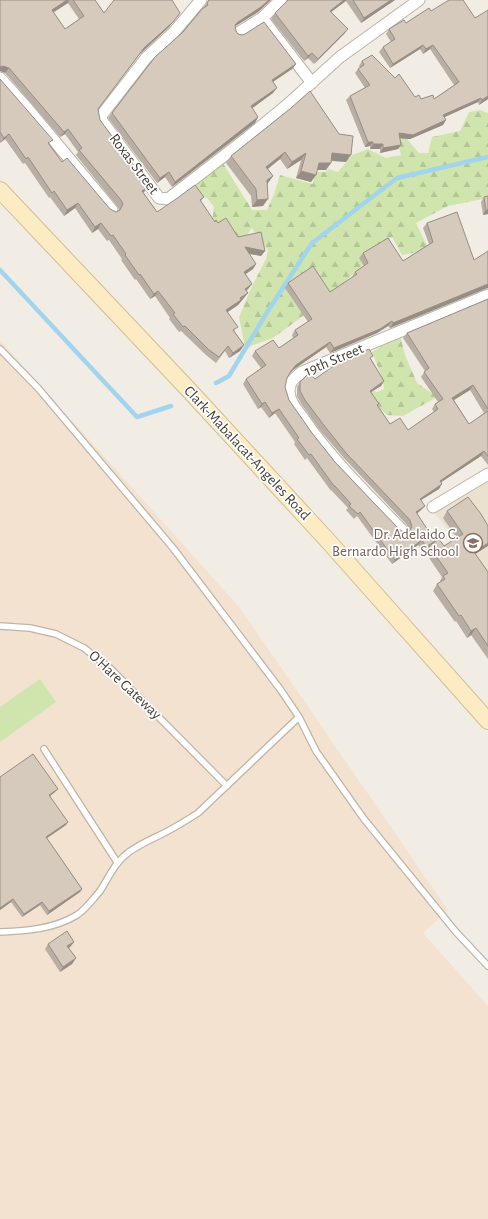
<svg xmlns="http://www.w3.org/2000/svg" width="488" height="1219" viewBox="0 0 488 1219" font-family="'Alegreya Sans',sans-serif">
<defs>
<pattern id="forest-firs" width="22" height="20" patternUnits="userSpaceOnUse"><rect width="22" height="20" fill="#d0e5ae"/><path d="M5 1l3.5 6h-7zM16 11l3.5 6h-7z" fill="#b4c596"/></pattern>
</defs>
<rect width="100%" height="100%" fill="#f2ede4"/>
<path fill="#f3e2cf" d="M 0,340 L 240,608 L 448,910 L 423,933 L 488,1006 L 488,1219 L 0,1219 Z"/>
<path fill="#eae1ce" d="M 488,479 L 488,579 L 433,511 Z"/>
<path fill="url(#forest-firs)" d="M 480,110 L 488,113 L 488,198 L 448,206 L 416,223 L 429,250 L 402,255 L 392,237 L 329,297 L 273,338 L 245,348 L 239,317 L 252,286 L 266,259 L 268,250 L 260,241 L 252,228 L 247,235 L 241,239 L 212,223 L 214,207 L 207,198 L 185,193 L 199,176 L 207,176 L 209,168 L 221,160 L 252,210 L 267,210 L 274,194 L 280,175 L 313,184 L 315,172 L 325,172 L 329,169 L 338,172 L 352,155 L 368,149 L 386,158 L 401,155 L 397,140 L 409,128 L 408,140 L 419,153 L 428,153 L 432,137 L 460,131 L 469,112 Z
M 400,335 L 405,355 L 417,383 L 437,397 L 403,416 L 387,415 L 367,398 L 366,389 L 378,392 L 384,389 L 383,380 L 372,352 Z"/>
<path fill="#d0e5ae" d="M 40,679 L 56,702 L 0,742 L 0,707 Z"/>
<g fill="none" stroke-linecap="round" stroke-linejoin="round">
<path stroke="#a1d4ed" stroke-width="4.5" d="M 0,270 L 137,417 L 171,406
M 216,383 L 229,376 L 266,314 L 312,243 L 397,178 L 488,157"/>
<g stroke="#bdb4a7" stroke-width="8">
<path id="lane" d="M 0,349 L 38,388 L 173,548 L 280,689 L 299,717 L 316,751 L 364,819 L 456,932 L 488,966
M 0,626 L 30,628 L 56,634 L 84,648 L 111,669 L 227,786
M 44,749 L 117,862
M 0,932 C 26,931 54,929 77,915 C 86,909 93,899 100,891 C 109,877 115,862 129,852 C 140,844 152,839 164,833 C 176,827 187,820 198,813 L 299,717"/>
</g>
<g stroke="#bdb4a7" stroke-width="13">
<path id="street" d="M 201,0 L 174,32 L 146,58 L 101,116 L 102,121 L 159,198 L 168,199 L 247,138 L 287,105 L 340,57 L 419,0
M 262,18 L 312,83
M 238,33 L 262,18 L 281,0
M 0,78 L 27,108 L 112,210
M 433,507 L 488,474
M 402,530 C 367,494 331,459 303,418 C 297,410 289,401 289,391 C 289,381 296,377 302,372 L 488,295"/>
</g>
<g stroke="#d1bd95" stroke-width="18">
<path id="secondary" d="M 0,190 L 188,389 L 329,542 L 488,721"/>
</g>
<use href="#lane" stroke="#fff" stroke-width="5.5"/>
<use href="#street" stroke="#fff" stroke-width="11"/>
<use href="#secondary" stroke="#fdebc3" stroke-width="16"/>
</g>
<path fill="#b8aea3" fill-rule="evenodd" d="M 0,0 L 95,0 L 104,13 L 180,13 L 169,27 L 140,54 L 98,109 L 100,120 L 145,191 L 143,192 L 157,212 L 204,197 L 201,201 L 215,222 L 218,223 L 238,237 L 265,251 L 261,256 L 249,254 L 256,264 L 253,269 L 245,274 L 252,284 L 248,289 L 246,291 L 248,293 L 238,305 L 228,312 L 235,332 L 244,345 L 240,351 L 229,358 L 225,351 L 216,363 L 206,355 L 181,331 L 179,332 L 169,319 L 170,318 L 155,296 L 150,299 L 136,279 L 135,280 L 121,260 L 122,259 L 109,240 L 107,241 L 98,229 L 92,233 L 75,208 L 64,216 L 50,197 L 49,198 L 25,163 L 23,164 L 5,139 L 0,143 L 0,79 L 50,144 L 62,162 L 110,209 L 116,212 L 118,211 L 119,209 L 117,206 L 76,155 L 78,152 L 65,134 L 60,137 L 5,73 ZM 68,3 L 79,19 L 65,29 L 53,12 Z
M 208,0 L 271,0 L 258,12 L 235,26 L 236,31 L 238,34 L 296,64 L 292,69 L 273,82 L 273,93 L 252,108 L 258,117 L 255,123 L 172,187 L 165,177 L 157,183 L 108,118 L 112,113 L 203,8 L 208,2 Z
M 288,0 L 395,0 L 361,23 L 346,1 L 331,12 L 348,29 L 344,34 L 314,64 L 308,58 L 304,61 L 271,19 L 275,13 L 288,1 Z
M 429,8 L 488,99 L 479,105 L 478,102 L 445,117 L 443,125 L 410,139 L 400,138 L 401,145 L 398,149 L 380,153 L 380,149 L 370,149 L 370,146 L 365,147 L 346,100 L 350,96 L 365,88 L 355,73 L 358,69 L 360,68 L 359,66 L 362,61 L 395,78 L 415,97 L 421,99 L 434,99 L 454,85 L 430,49 L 423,54 L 420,49 L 390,68 L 379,52 L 383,47 L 391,42 L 386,34 L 389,29 L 406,23 Z
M 291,108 L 346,162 L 331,161 L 326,170 L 317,170 L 316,175 L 311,182 L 296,178 L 301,160 L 287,169 L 280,159 L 268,169 L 273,176 L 267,184 L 263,206 L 252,207 L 251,196 L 226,163 L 231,156 Z
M 484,197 L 488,214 L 483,215 L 481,202 Z
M 427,223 L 474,260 L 485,289 L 390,328 L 388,326 L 377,333 L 330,353 L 326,347 L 293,370 L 289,374 L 287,378 L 285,387 L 289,400 L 312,433 L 335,462 L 374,503 L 400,530 L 404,532 L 407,532 L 409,531 L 407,525 L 343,457 L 319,429 L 302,405 L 297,396 L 297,387 L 300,382 L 315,379 L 371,359 L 384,381 L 381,386 L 371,392 L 378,406 L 390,424 L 408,430 L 434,412 L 432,409 L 435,404 L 438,402 L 421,377 L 425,371 L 403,338 L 407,333 L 488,299 L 488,465 L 481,456 L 441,482 L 439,489 L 421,500 L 425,506 L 417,514 L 435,541 L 434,542 L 444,546 L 457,538 L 443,518 L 447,511 L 468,497 L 475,554 L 488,572 L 488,659 L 471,635 L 467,638 L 456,621 L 455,622 L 433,591 L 437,584 L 439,583 L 442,577 L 425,552 L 427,549 L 423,551 L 418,545 L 392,564 L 357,516 L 354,519 L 346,510 L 348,508 L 331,490 L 331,491 L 307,458 L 305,460 L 294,444 L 295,442 L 275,413 L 269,418 L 261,407 L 258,409 L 243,384 L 246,379 L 261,368 L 252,356 L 255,351 L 279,348 L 293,338 L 292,335 L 295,330 L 308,322 L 285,288 L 288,283 L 330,292 L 352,277 L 355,272 L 364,266 L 359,258 L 363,253 L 403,261 L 429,244 L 423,228 ZM 470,390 L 484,413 L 469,424 L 454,400 Z
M 0,777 L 55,792 L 50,796 L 66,825 L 47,838 L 82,889 L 80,892 L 47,915 L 40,905 L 22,917 L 11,902 L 0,910 Z
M 74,942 L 70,947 L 69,948 L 76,958 L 72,964 L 60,972 L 45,949 L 48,944 Z"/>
<path fill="#968d84" d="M 67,0 L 69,0 L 68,3 L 48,16 L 52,10 Z
M 269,0 L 271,0 L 258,12 L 234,27 L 238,22 Z
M 344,0 L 347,0 L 326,16 L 330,11 Z
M 391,0 L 395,0 L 361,23 L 364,18 Z
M 180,13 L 169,27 L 140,54 L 144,48 Z
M 348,29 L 344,34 L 314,64 L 318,59 Z
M 423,45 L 420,49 L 390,68 L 393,64 Z
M 433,45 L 430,49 L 423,54 L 426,49 Z
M 312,53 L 308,58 L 304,61 L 308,56 Z
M 296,64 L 292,69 L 268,85 L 272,80 Z
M 3,66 L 9,68 L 5,73 L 0,71 L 0,67 Z
M 277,88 L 273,93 L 247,112 L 251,106 Z
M 488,96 L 488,99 L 479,105 L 482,100 Z
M 481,98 L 478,102 L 440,119 L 443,115 Z
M 258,117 L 255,123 L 172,187 L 175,182 Z
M 446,120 L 443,125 L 410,139 L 395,138 L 399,133 Z
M 68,129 L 65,134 L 60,137 L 64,132 Z
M 9,134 L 5,139 L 0,143 L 4,138 Z
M 368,142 L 373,142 L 370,146 L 365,147 Z
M 373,144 L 383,144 L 380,149 L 370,149 Z
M 401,145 L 398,149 L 380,153 L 383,148 Z
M 285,152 L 280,159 L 261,174 L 266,167 Z
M 306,153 L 301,160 L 287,169 L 292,162 Z
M 332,153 L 351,155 L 346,162 L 327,160 Z
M 319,163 L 331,163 L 326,170 L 314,170 Z
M 301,171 L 316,175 L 311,182 L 296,178 Z
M 169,172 L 165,177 L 157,183 L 160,178 Z
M 273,176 L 268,183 L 262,187 L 267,180 Z
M 149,186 L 145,191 L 139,196 L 142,191 Z
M 268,199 L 263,206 L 252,207 L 257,200 Z
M 78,203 L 75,208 L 64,216 L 67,210 Z
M 486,210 L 488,210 L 488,214 L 483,215 Z
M 101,223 L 98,229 L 92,233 L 95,227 Z
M 245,247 L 265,251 L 261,256 L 241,252 Z
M 256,264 L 253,269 L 240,278 L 244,272 Z
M 252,284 L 248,289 L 241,294 L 245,289 Z
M 488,284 L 488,288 L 485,289 L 390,328 L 393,323 Z
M 158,291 L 155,296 L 150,299 L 154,294 Z
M 248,293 L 238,305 L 223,315 L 226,310 Z
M 392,321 L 388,326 L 377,333 L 330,353 L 334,348 Z
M 330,342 L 326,347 L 293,370 L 288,375 L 291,371 L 296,365 Z
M 244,345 L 240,351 L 229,358 L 233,353 Z
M 384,381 L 381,386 L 366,395 L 370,391 Z
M 473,385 L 470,390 L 449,403 L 452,398 Z
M 265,402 L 261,407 L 258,409 L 262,404 Z
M 279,409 L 275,413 L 269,418 L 272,413 Z
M 484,451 L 481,456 L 437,485 L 440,481 Z
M 442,484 L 439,489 L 416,503 L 420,499 Z
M 425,506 L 421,510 L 412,517 L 416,512 Z
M 422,540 L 418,545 L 392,564 L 395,560 Z
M 435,541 L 432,545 L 429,546 L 427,549 L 423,551 L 426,547 Z
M 488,543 L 488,546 L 469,558 L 474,552 Z
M 476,628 L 471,635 L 467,638 L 471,631 Z
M 58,789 L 55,792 L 47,798 L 49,795 Z
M 68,822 L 66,825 L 44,840 L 46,837 Z
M 82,889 L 80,892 L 47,915 L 49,911 Z
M 13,899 L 11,902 L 0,910 L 0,908 Z
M 42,902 L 40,905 L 22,917 L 24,914 Z
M 74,942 L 70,947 L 63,952 L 67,946 Z
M 76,958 L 72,964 L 60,972 L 63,967 Z"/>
<path fill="#d6cabd" stroke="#968d84" d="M 0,0 L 67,0 L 52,10 L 65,29 L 84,16 L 73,0 L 95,0 L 104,13 L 114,0 L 172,0 L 180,13 L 173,22 L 144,48 L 98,109 L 100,120 L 149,186 L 142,191 L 157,212 L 176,199 L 195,185 L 204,197 L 200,200 L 215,222 L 216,220 L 218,223 L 226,218 L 238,237 L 261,232 L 265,251 L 245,247 L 256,264 L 244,272 L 252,284 L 245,289 L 248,293 L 240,298 L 241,300 L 226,310 L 238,327 L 233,330 L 244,345 L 233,353 L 228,346 L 219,357 L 209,350 L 185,326 L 183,327 L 173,314 L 175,313 L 158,291 L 154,294 L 140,274 L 139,275 L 125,255 L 126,254 L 113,235 L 111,236 L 101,223 L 95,227 L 78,203 L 67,210 L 54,191 L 52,193 L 28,157 L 26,159 L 9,134 L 4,138 L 0,132 L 0,79 L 53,140 L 48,143 L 62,162 L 67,158 L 110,209 L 116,212 L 120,210 L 123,204 L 121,200 L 79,150 L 82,148 L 68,129 L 64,132 L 9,68 L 3,66 L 0,67 Z
M 209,0 L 269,0 L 261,7 L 238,22 L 235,25 L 236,31 L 238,34 L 242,35 L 245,34 L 264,22 L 296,64 L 272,80 L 277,88 L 251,106 L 258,117 L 175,182 L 169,172 L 160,178 L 112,113 L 155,57 L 183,32 L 202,9 L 208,5 L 207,3 Z
M 288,0 L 344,0 L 330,11 L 348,29 L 318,59 L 312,53 L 308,56 L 275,13 Z
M 353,0 L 391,0 L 364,18 Z
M 449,0 L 463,0 L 475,18 L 488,10 L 488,96 L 482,100 L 481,98 L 443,115 L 446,120 L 413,135 L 399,133 L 401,145 L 383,148 L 383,144 L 373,144 L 373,142 L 368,142 L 350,96 L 370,85 L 358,69 L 364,65 L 362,61 L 372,55 L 395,78 L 399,74 L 415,97 L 419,95 L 421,99 L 433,95 L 434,99 L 459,82 L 433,45 L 426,49 L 423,45 L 393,64 L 383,47 L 395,39 L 389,29 L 404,20 L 406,23 L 429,8 L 431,11 Z
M 310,91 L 339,134 L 353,136 L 351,155 L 332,153 L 331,163 L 319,163 L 316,175 L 301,171 L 306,153 L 292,162 L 285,152 L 266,167 L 273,176 L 267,180 L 268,199 L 257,200 L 256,189 L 231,156 L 291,108 Z
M 488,196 L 488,210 L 486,210 L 484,197 Z
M 457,212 L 474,260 L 488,251 L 488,284 L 393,323 L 392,321 L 380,329 L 334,348 L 330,342 L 296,365 L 291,371 L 287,378 L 285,387 L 289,400 L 312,433 L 335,462 L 374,503 L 400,530 L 404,532 L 407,532 L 410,530 L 412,527 L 410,520 L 346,453 L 323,424 L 305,400 L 300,391 L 300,382 L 309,373 L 310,373 L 315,379 L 342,360 L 369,349 L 373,356 L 370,358 L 384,381 L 370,391 L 379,404 L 377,405 L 390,424 L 400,418 L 408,430 L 438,409 L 435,404 L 443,399 L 424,372 L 429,368 L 407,333 L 488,299 L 488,409 L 473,385 L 452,398 L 469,424 L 488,411 L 488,456 L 484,451 L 440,481 L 442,484 L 420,499 L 425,506 L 416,512 L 435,541 L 426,547 L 422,540 L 395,560 L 360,512 L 358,514 L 349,506 L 351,504 L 335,486 L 334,486 L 311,454 L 309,455 L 297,439 L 299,438 L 279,409 L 272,413 L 265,402 L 262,404 L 246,379 L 266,365 L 255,351 L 273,340 L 279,348 L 298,335 L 295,330 L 312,319 L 288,283 L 313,266 L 330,292 L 357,274 L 355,272 L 368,263 L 363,253 L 388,238 L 403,261 L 433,242 L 427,223 Z
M 468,497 L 481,514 L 488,526 L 488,543 L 474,552 L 488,572 L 488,646 L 476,628 L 471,631 L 461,615 L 459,616 L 437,584 L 445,579 L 443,576 L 448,573 L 429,546 L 439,539 L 444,546 L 463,534 L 447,511 Z
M 33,754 L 58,789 L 49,795 L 68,822 L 46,837 L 82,889 L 49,911 L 42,902 L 24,914 L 13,899 L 0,908 L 0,777 Z
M 67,931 L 74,942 L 67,946 L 76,958 L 63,967 L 48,944 Z"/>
<defs>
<g id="school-ring" transform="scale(1)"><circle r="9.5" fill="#fff" stroke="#8d6e63" stroke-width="1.5"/><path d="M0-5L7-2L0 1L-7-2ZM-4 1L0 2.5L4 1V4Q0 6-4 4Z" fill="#8d6e63"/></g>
</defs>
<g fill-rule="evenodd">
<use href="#school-ring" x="473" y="543"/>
</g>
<g text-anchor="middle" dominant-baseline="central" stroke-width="3.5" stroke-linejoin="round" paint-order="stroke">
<g font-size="15" fill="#433d34" stroke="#fff">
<text transform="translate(134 164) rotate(53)">Roxas Street</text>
<text transform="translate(334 360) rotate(-23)">19th Street</text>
<text transform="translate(247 453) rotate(47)">Clark-Mabalacat-Angeles Road</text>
<text transform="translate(125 685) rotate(43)">O'Hare Gateway</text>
</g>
<g font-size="15" fill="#785e54" stroke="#fff" text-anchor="end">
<text x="459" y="534">Dr. Adelaido C.<tspan x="459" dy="17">Bernardo High School</tspan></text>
</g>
</g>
</svg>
